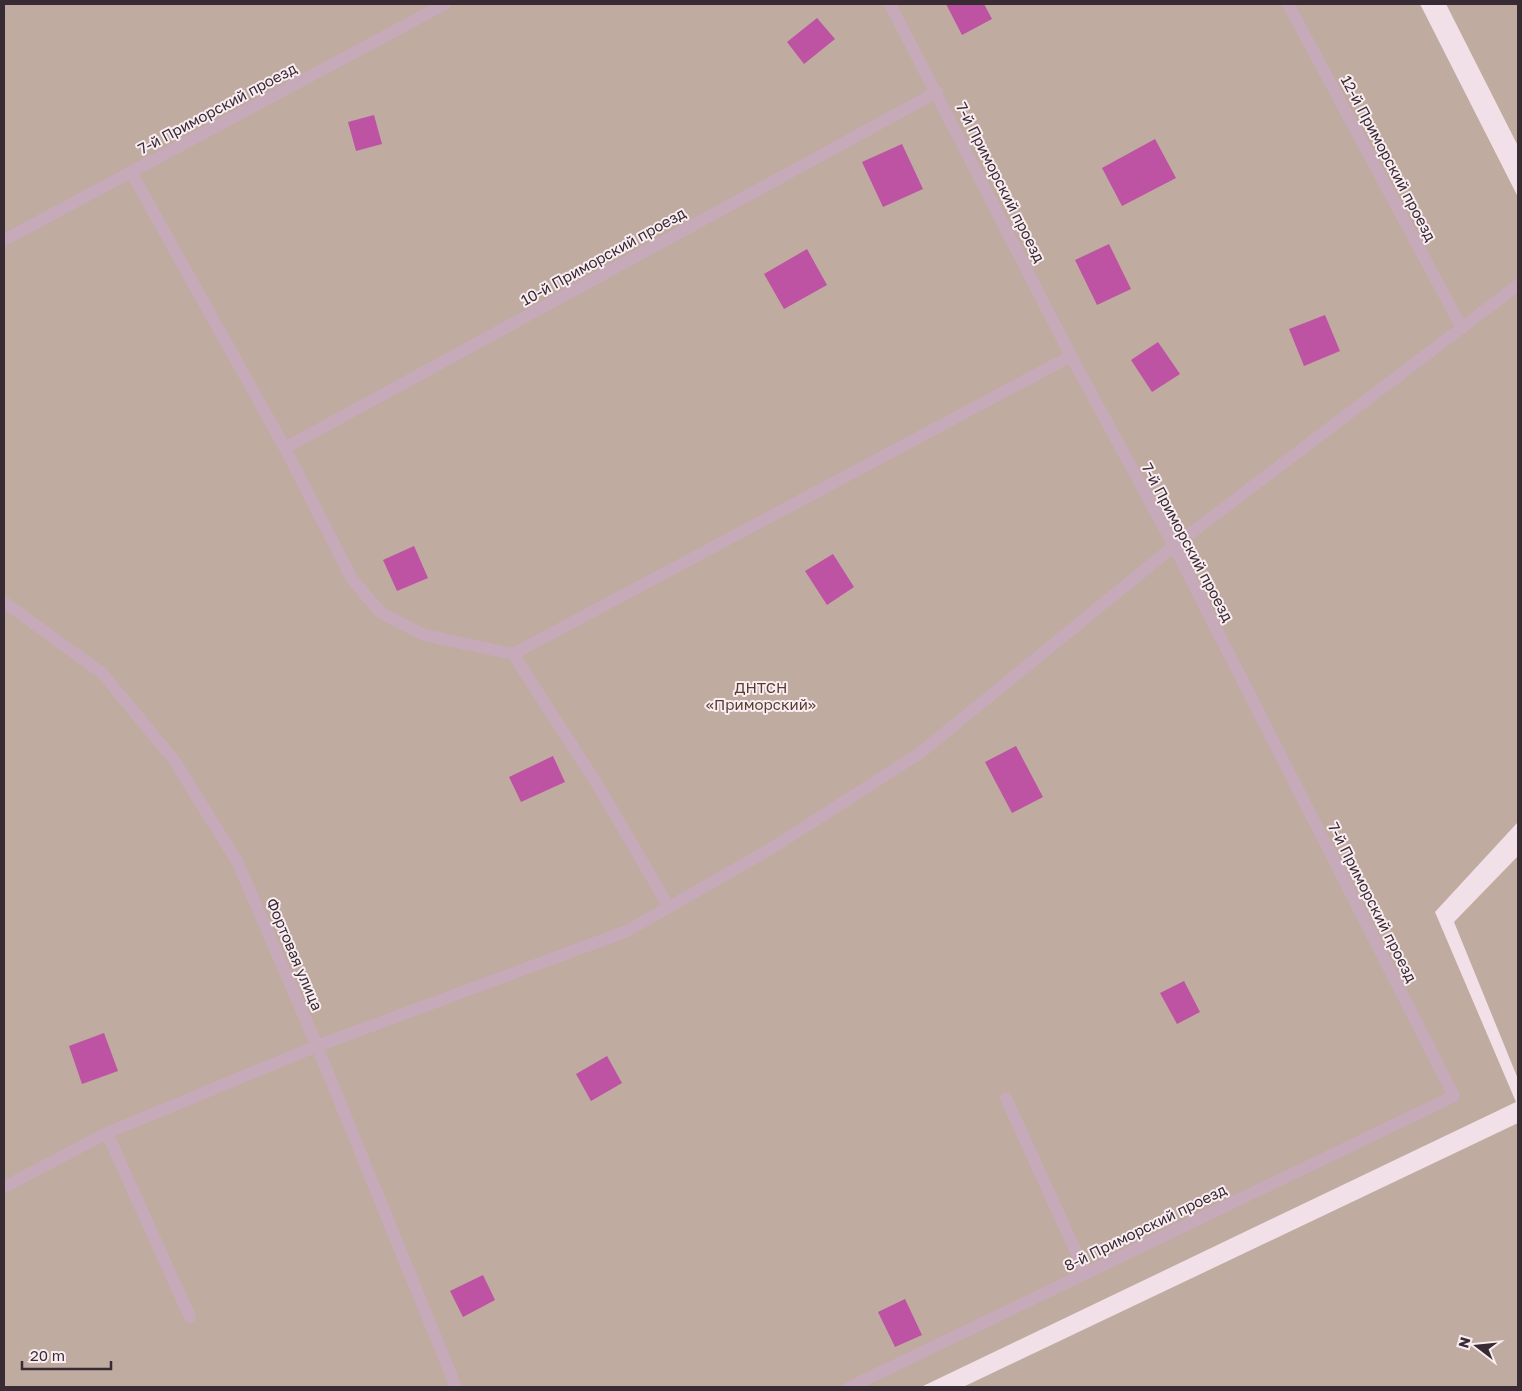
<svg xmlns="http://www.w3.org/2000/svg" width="1522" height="1391" viewBox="0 0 1522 1391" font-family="'Golos Text',sans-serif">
<rect width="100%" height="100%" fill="#f2e0e8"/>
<path fill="#c0aba1" d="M 4,4 L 1420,4 L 1518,197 L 1518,822 L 1435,912 L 1516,1102 L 921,1387 L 4,1387 Z
M 1446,4 L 1518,4 L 1518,146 Z
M 1518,856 L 1518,1079 L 1454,922 Z
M 1518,1123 L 1518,1387 L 963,1387 Z"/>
<path fill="#be52a3" d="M 946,4 L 984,4 L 992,19 L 962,35 Z
M 817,18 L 835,39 L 804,64 L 787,42 Z
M 374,115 L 382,144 L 356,151 L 348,122 Z
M 1155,139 L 1176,178 L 1122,206 L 1102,168 Z
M 902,144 L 923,189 L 883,207 L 862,162 Z
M 1109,244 L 1131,289 L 1097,305 L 1075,260 Z
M 807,249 L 827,285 L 784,309 L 764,274 Z
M 1325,315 L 1340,351 L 1304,366 L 1289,329 Z
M 1158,342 L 1180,374 L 1152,392 L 1131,360 Z
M 414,546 L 428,578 L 397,591 L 383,560 Z
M 833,554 L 854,587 L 827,605 L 805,571 Z
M 1016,746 L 1043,797 L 1012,813 L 985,762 Z
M 553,756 L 565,782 L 521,802 L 509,777 Z
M 1184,981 L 1200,1012 L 1177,1024 L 1160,993 Z
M 104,1033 L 118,1071 L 82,1084 L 69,1046 Z
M 607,1056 L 622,1083 L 591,1101 L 576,1074 Z
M 483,1275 L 495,1300 L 463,1317 L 450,1291 Z
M 905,1299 L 922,1335 L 895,1347 L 878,1312 Z"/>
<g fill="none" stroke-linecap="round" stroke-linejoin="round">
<path stroke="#c6aab9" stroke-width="12" d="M 1006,1098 L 1086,1274
M 107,1133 L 190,1317"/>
<path stroke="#c6aab9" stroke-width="12" d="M 1288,4 L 1462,328
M 131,172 L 285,448 L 352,579 L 381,613 L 424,635 L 513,654 L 597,784 L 669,907
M 4,240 L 445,4
M 285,448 L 937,92
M 4,602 L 102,673 L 174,760 L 238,863 L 317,1046 L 456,1387
M 513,654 L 1071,356
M 4,1187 L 107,1133 L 317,1046 L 627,931 L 772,848 L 920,753 L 1174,546 L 1518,285
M 850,1387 L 1454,1096 L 1174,546 L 1071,356 L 890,4"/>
</g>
<g text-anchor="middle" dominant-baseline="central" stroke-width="4" stroke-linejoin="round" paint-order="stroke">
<g font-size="15" fill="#382b34" stroke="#f9edf2">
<text transform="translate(217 108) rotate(-28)">7-й Приморский проезд</text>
<text transform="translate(1389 158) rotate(62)">12-й Приморский проезд</text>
<text transform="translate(1001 182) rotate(63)">7-й Приморский проезд</text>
<text transform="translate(603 256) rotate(-29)">10-й Приморский проезд</text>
<text transform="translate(1188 542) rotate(62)">7-й Приморский проезд</text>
<text transform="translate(1373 902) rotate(63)">7-й Приморский проезд</text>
<text transform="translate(295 954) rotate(67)">Фортовая улица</text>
<text transform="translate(1145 1227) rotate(-26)">8-й Приморский проезд</text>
</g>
<g font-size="15" fill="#553e30" stroke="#f9edf2">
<text x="761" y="687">ДНТСН<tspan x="761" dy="17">«Приморский»</tspan></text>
</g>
</g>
<rect width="1522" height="1391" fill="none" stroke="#382b34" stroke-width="10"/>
<g transform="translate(1477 1346) rotate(286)" stroke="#f9edf2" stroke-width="4" paint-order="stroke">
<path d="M0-4L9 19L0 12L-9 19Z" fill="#382b34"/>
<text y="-8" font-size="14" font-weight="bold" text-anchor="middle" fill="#382b34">N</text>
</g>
<path d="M22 1361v8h89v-8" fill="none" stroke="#382b34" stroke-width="2.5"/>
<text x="30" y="1361" font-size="15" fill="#382b34" stroke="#f9edf2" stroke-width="4" paint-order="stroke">20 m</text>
</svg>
